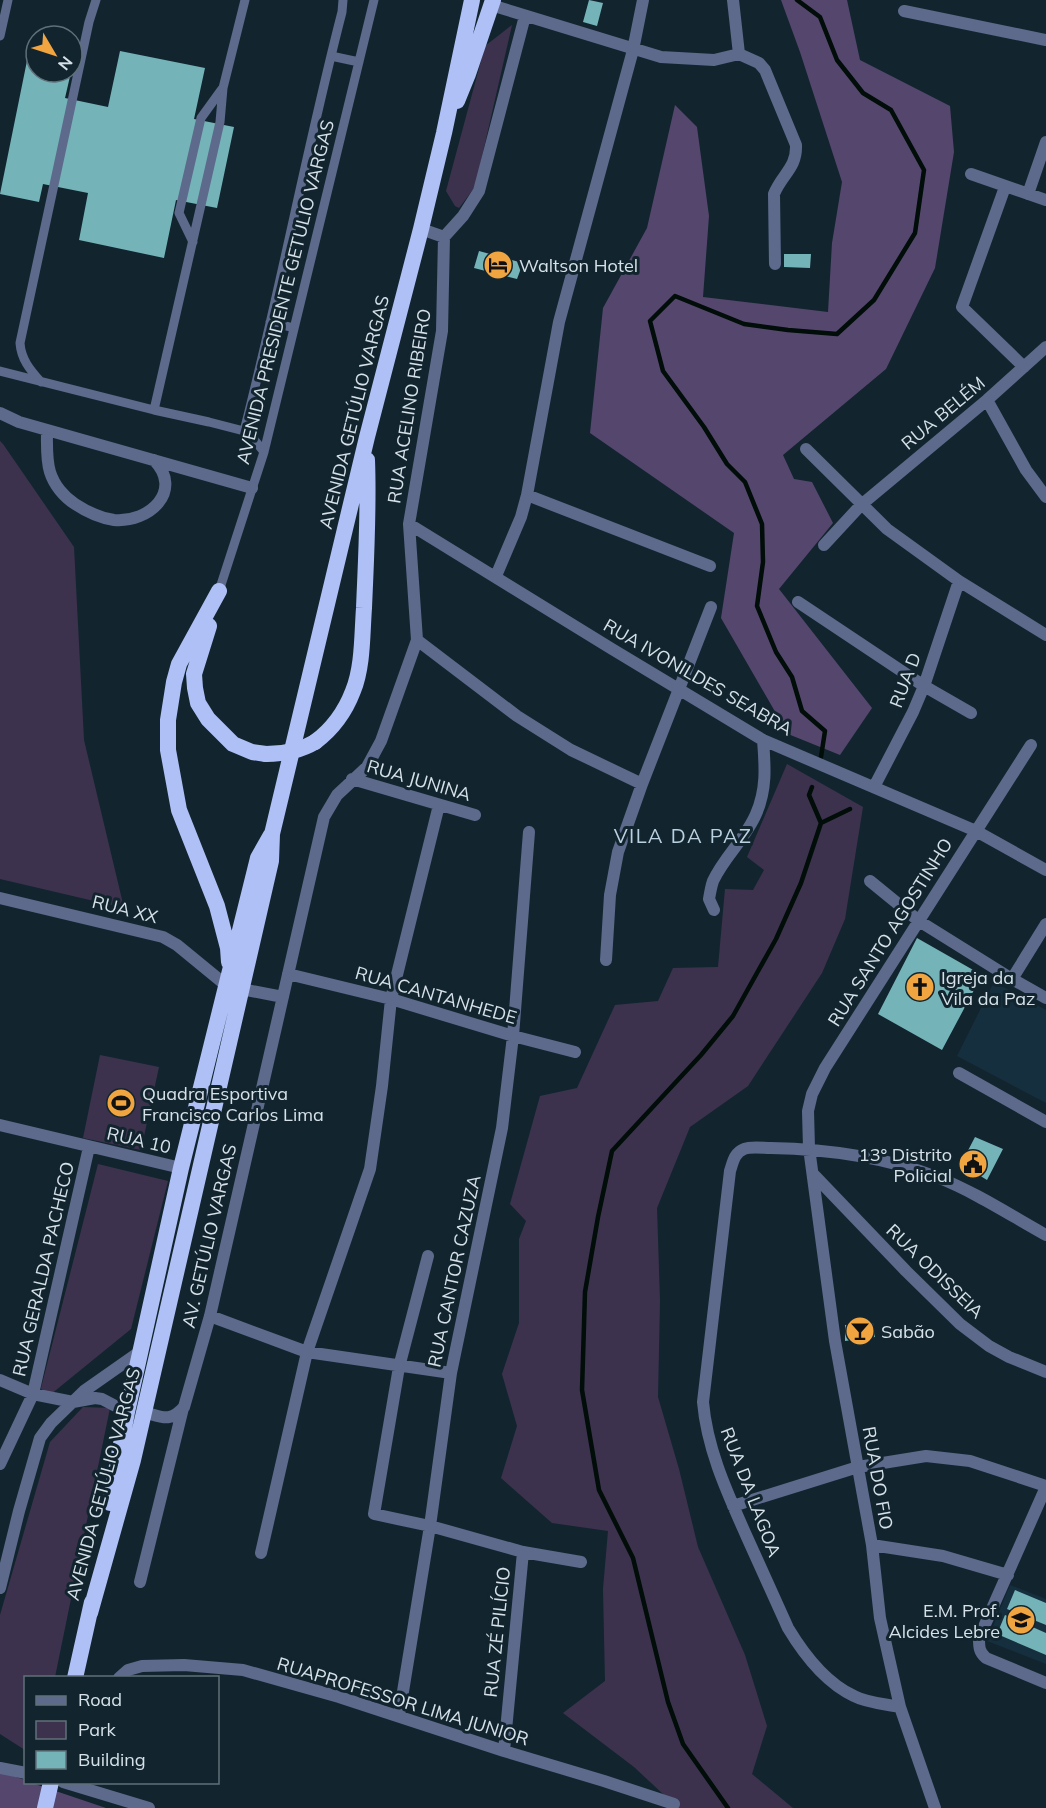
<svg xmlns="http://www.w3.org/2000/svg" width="1046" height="1808" viewBox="0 0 1046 1808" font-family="Mulish,sans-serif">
<rect width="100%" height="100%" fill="#12252f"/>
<path fill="#152f3e" d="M 994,982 L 1046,1010 L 1046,1103 L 957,1056 Z
M 1010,1585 L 1046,1599 L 1046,1664 L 987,1641 Z"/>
<path fill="#3d324d" d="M 512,25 L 475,187 L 459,208 L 455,206 L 446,191 L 485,46 Z
M 0,441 L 3,444 L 74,547 L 84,740 L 124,908 L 0,879 Z
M 787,764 L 863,807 L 845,919 L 822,973 L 748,1086 L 690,1127 L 657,1208 L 660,1301 L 658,1397 L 679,1469 L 698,1547 L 745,1655 L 767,1726 L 752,1774 L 793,1808 L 678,1808 L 634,1767 L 563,1713 L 605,1681 L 603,1589 L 608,1531 L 552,1523 L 501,1478 L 517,1426 L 502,1374 L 519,1323 L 519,1239 L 526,1221 L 510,1204 L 540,1096 L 577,1088 L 615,1005 L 658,1001 L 673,968 L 718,967 L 725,889 L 753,890 L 764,870 L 747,857 Z
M 100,1055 L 159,1067 L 141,1150 L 83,1138 Z
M 98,1164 L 168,1181 L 131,1329 L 45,1399 L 41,1388 Z
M 83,1407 L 110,1408 L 55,1677 L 26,1678 L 25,1750 L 0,1734 L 0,1615 L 50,1442 Z"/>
<path fill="#55466d" d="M 781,0 L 847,0 L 860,60 L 950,106 L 954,152 L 935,268 L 886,369 L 783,455 L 794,479 L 812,482 L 833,523 L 779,589 L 872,708 L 840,755 L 788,734 L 721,618 L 734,533 L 590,433 L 603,308 L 647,228 L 675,105 L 697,127 L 709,216 L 703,297 L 828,312 L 832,243 L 842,182 L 800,52 Z
M 0,1774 L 7,1774 L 25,1780 L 26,1782 L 32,1783 L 106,1808 L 0,1808 Z"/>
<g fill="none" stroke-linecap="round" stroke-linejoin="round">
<path stroke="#010d08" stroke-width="4.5" d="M 797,0 L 820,17 L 837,60 L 863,93 L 891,110 L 924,170 L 915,233 L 874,300 L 837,334 L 788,330 L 744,324 L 675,296 L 650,321 L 663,371 L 704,427 L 727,464 L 745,482 L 762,524 L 763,562 L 757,606 L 776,652 L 792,677 L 802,711 L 825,731 L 821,757
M 812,787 L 809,795 L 821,823
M 728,1808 L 683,1744 L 668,1702 L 633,1558 L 599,1490 L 582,1390 L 585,1292 L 598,1217 L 612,1151 L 701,1055 L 733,1016 L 776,939 L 801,883 L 821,823 L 850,809"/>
</g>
<path fill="#74b4b9" d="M 589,0 L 603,3 L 597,26 L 583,22 Z
M 31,41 L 36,42 L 36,72 L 71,72 L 65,98 L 108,107 L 120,51 L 205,68 L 194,119 L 234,127 L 217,208 L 176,200 L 164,258 L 79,240 L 88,193 L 43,184 L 39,202 L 0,194 Z
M 479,251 L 523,263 L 517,279 L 474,268 Z
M 784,254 L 811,254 L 810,268 L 784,267 Z
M 917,938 L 982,975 L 942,1050 L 878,1014 Z
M 975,1137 L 1003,1149 L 987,1180 L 961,1164 Z
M 873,1323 L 875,1337 L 845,1341 L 845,1325 Z
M 1015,1590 L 1046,1603 L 1046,1625 L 1007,1609 Z
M 1005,1615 L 1046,1633 L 1046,1655 L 997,1634 Z"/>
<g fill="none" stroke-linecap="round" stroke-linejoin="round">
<path stroke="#5d6a8c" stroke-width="9" d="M 0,36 L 8,0
M 331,56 L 359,62
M 193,242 L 179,213 L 201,118 L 222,89
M 270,322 L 294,328
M 0,371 L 154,410 L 209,422 L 244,431 L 253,438 L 264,452
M 41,382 C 30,370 21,359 20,343 L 89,22 L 96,0
M 154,410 L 220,122 L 223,88 L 245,0
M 244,431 C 280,292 306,151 342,12 L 343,0
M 219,591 L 264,452 L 374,0"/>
<path stroke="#5d6a8c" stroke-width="12" d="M 959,1073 L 1046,1122"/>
<path stroke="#5d6a8c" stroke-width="12" d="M 733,0 L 739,54
M 491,5 L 661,57 L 714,60 L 739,54
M 904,11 L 1046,40
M 739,54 L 759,63 L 765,70 L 796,145 C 797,168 782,174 774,194 L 775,264
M 971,174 L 1046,200
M 1005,187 L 962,307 L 1024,367
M 1028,194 L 1046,142
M 421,229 L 444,237
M 987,400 L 1026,470 L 1046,497
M 0,413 L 19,422 L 252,488
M 47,430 C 47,444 46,459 50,472 C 54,485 64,497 75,504 C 87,512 100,518 114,520 C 149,523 184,491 154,460
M 806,449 L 887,529 L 959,581 L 1046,635
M 527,495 L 710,566
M 409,524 L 612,649 L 763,740 L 976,831 L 1046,870
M 824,545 L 861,505 L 987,400 L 1046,347
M 496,576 L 521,517 L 527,495 L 559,322 L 633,50 L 643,0
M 798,602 L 924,686 L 971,713
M 417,640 L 517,716 L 571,750 L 642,784
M 352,779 L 475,815
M 874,787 L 913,712 L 924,686 L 959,581
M 870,881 L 919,921 L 1012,979 L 1046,998
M 0,898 L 163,937 L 177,945 L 227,986
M 714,910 L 709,899 C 710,893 711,887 713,881 C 724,857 746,838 756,814 C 767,789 765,766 763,740
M 606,960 L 610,895 L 618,852 L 642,784 L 711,607
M 288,974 L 391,999 L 513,1036 L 575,1052
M 1012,979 L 1046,924
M 241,989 L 283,997
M 0,1125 L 181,1168
M 814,1175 L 906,1271 L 960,1324 L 989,1346 L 1009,1357 L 1046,1372
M 428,1256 L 399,1367 L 374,1514 L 430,1526 L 523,1552 L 581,1562
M 210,1316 L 307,1352 L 451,1373
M 0,1380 L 33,1394 L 73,1402 L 95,1398 L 102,1399 L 127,1412
M 144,1412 C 162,1417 170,1423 184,1407 L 210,1316 L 324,817 L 337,795 L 367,767 L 381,741 L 417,640 L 409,524 L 442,331 L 444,237 L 463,216 L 479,191 L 525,16
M 0,1464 L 33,1394 L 89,1147
M 1046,1487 L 979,1638 C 979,1647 979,1652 986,1658 L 1046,1683
M 733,1506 L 858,1467 L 926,1456 L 970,1461 L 1046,1486
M 872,1545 L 943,1556 L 1008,1575
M 261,1553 L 307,1352 L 370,1169 L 382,1086 L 391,999 L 439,805
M 140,1582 L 183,1408
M 0,1588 L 19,1511 L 40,1438 L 51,1423 L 84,1391 L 141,1351
M 119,1678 L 128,1670 L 142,1666 L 184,1665 L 243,1670 L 339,1697 L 504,1751 L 604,1781 L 674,1804
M 900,1707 C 886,1704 867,1703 854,1696 C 826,1683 803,1653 788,1628 C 774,1597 760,1566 746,1535 C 727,1492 707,1449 703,1402 L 730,1171 C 733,1162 734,1153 744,1149 C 751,1146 763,1148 771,1148 C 827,1149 884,1157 937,1177 C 975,1192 1010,1215 1046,1235
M 399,1716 L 430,1526 L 451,1373 L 502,1128 L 513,1036 L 529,832
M 504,1751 L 523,1552
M 935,1808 L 900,1707 L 880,1618 L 872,1545 L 835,1341 L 809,1148 L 808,1111 L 812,1094 L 825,1068 L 1031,745"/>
<path stroke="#5d6a8c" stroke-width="12" d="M 0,1768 L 26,1773
M 63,1782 L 149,1808"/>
<path stroke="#aec0f6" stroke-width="16" d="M 457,101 L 468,74 L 493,0
M 219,591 L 179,664 L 174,682 L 168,720 L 168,750 L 179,810 L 217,906 L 228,948 L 229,962
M 209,626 L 194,674 L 195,688 L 198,703 L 208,719 L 233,744 L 252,752 L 266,754
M 315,742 C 334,728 345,712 353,691 C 363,667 362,634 364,608 C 366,559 369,510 367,460
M 110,1503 L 127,1412 L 181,1168 L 258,858 L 271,835
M 90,1613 L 133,1460 L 271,861 L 272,834 L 367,437 L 421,229 L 444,133 L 472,0
M 75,1678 L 92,1602
M 45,1808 L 51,1782"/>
<path stroke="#aec0f6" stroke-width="16" d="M 266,754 C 284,754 300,751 315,742"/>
</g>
<defs>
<g id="hotel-disc" transform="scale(1.5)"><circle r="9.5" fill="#f1a540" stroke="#12252f"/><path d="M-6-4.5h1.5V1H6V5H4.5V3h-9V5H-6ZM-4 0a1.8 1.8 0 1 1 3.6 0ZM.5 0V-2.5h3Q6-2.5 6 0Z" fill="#111"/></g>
<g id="church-disc" transform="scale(1.5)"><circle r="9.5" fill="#f1a540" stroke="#12252f"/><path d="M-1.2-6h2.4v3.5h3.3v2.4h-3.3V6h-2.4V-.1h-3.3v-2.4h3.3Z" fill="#111"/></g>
<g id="stadium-disc" transform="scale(1.5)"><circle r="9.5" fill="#f1a540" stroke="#12252f"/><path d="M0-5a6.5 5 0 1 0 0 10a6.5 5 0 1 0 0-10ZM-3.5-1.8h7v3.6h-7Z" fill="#111"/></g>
<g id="civic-disc" transform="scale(1.5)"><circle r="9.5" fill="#f1a540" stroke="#12252f"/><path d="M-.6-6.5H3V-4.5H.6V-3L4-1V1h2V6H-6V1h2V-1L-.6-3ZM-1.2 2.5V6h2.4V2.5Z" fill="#111"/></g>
<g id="bar-disc" transform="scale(1.5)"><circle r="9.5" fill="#f1a540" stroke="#12252f"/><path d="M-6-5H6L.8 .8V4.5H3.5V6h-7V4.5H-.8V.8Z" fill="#111"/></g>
<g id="school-disc" transform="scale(1.5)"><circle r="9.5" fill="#f1a540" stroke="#12252f"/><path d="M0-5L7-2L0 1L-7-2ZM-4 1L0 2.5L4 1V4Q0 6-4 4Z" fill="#111"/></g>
</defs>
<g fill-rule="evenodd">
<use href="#hotel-disc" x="498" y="265"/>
<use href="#church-disc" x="920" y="987"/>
<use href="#stadium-disc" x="121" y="1103"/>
<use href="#civic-disc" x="973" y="1164"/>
<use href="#bar-disc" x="860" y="1331"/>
<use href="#school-disc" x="1021" y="1620"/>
</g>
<g text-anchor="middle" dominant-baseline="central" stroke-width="6" stroke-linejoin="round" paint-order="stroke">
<g font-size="18" fill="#d6e1e9" stroke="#12252f" text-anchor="start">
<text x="519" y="265">Waltson Hotel</text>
<text x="941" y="977">Igreja da<tspan x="941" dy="21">Vila da Paz</tspan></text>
<text x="142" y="1093">Quadra Esportiva<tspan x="142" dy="21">Francisco Carlos Lima</tspan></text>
<text x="952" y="1154" text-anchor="end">13° Distrito<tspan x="952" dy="21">Policial</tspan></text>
<text x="881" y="1331">Sabão</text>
<text x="1000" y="1610" text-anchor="end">E.M. Prof.<tspan x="1000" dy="21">Alcides Lebre</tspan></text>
</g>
<g font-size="18" fill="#d6e1e9" stroke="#12252f">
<text transform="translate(285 292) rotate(-76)">AVENIDA PRESIDENTE GETULIO VARGAS</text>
<text transform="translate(409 406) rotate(-81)">RUA ACELINO RIBEIRO</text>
<text transform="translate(354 412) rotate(-76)">AVENIDA GETÚLIO VARGAS</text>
<text transform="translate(943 413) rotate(-40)">RUA BELÉM</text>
<text transform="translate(698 677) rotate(30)">RUA IVONILDES SEABRA</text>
<text transform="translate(905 680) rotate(-69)">RUA D</text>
<text transform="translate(419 780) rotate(16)">RUA JUNINA</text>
<text transform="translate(125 909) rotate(14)">RUA XX</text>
<text transform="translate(890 932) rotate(-58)">RUA SANTO AGOSTINHO</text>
<text transform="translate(436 995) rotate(16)">RUA CANTANHEDE</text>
<text transform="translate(139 1140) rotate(13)">RUA 10</text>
<text transform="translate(209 1236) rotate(-77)">AV. GETÚLIO VARGAS</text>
<text transform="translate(43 1269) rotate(-77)">RUA GERALDA PACHECO</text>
<text transform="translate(454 1271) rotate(-78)">RUA CANTOR CAZUZA</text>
<text transform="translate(935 1271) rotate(44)">RUA ODISSEIA</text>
<text transform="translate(878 1478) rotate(80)">RUA DO FIO</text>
<text transform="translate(103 1484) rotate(-75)">AVENIDA GETÚLIO VARGAS</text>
<text transform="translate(751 1492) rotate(69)">RUA DA LAGOA</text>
<text transform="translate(497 1632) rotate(-84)">RUA ZÉ PILÍCIO</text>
<text transform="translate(403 1701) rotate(17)">RUAPROFESSOR LIMA JUNIOR</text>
</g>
<g font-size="20" letter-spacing="1.5" fill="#bad1df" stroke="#12252f">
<text x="683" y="835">VILA DA PAZ</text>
</g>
</g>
<rect x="24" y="1676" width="195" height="108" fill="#12252f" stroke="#607079" stroke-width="1.5"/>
<rect x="36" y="1696" width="30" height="9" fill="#5d6a8c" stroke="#607079" stroke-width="1.5"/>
<text x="78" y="1706" font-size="18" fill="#d6e1e9">Road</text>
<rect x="36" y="1721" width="30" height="18" fill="#3d324d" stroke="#607079" stroke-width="1.5"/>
<text x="78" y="1736" font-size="18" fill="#d6e1e9">Park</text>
<rect x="36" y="1751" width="30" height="18" fill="#74b4b9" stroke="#607079" stroke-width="1.5"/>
<text x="78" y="1766" font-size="18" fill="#d6e1e9">Building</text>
<g transform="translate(54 54) rotate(129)"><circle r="28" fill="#12252f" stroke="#607079" stroke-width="1.5"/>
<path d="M0-4.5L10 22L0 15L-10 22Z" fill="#f1a540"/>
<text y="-9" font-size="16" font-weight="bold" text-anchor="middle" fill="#d6e1e9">N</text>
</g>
</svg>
